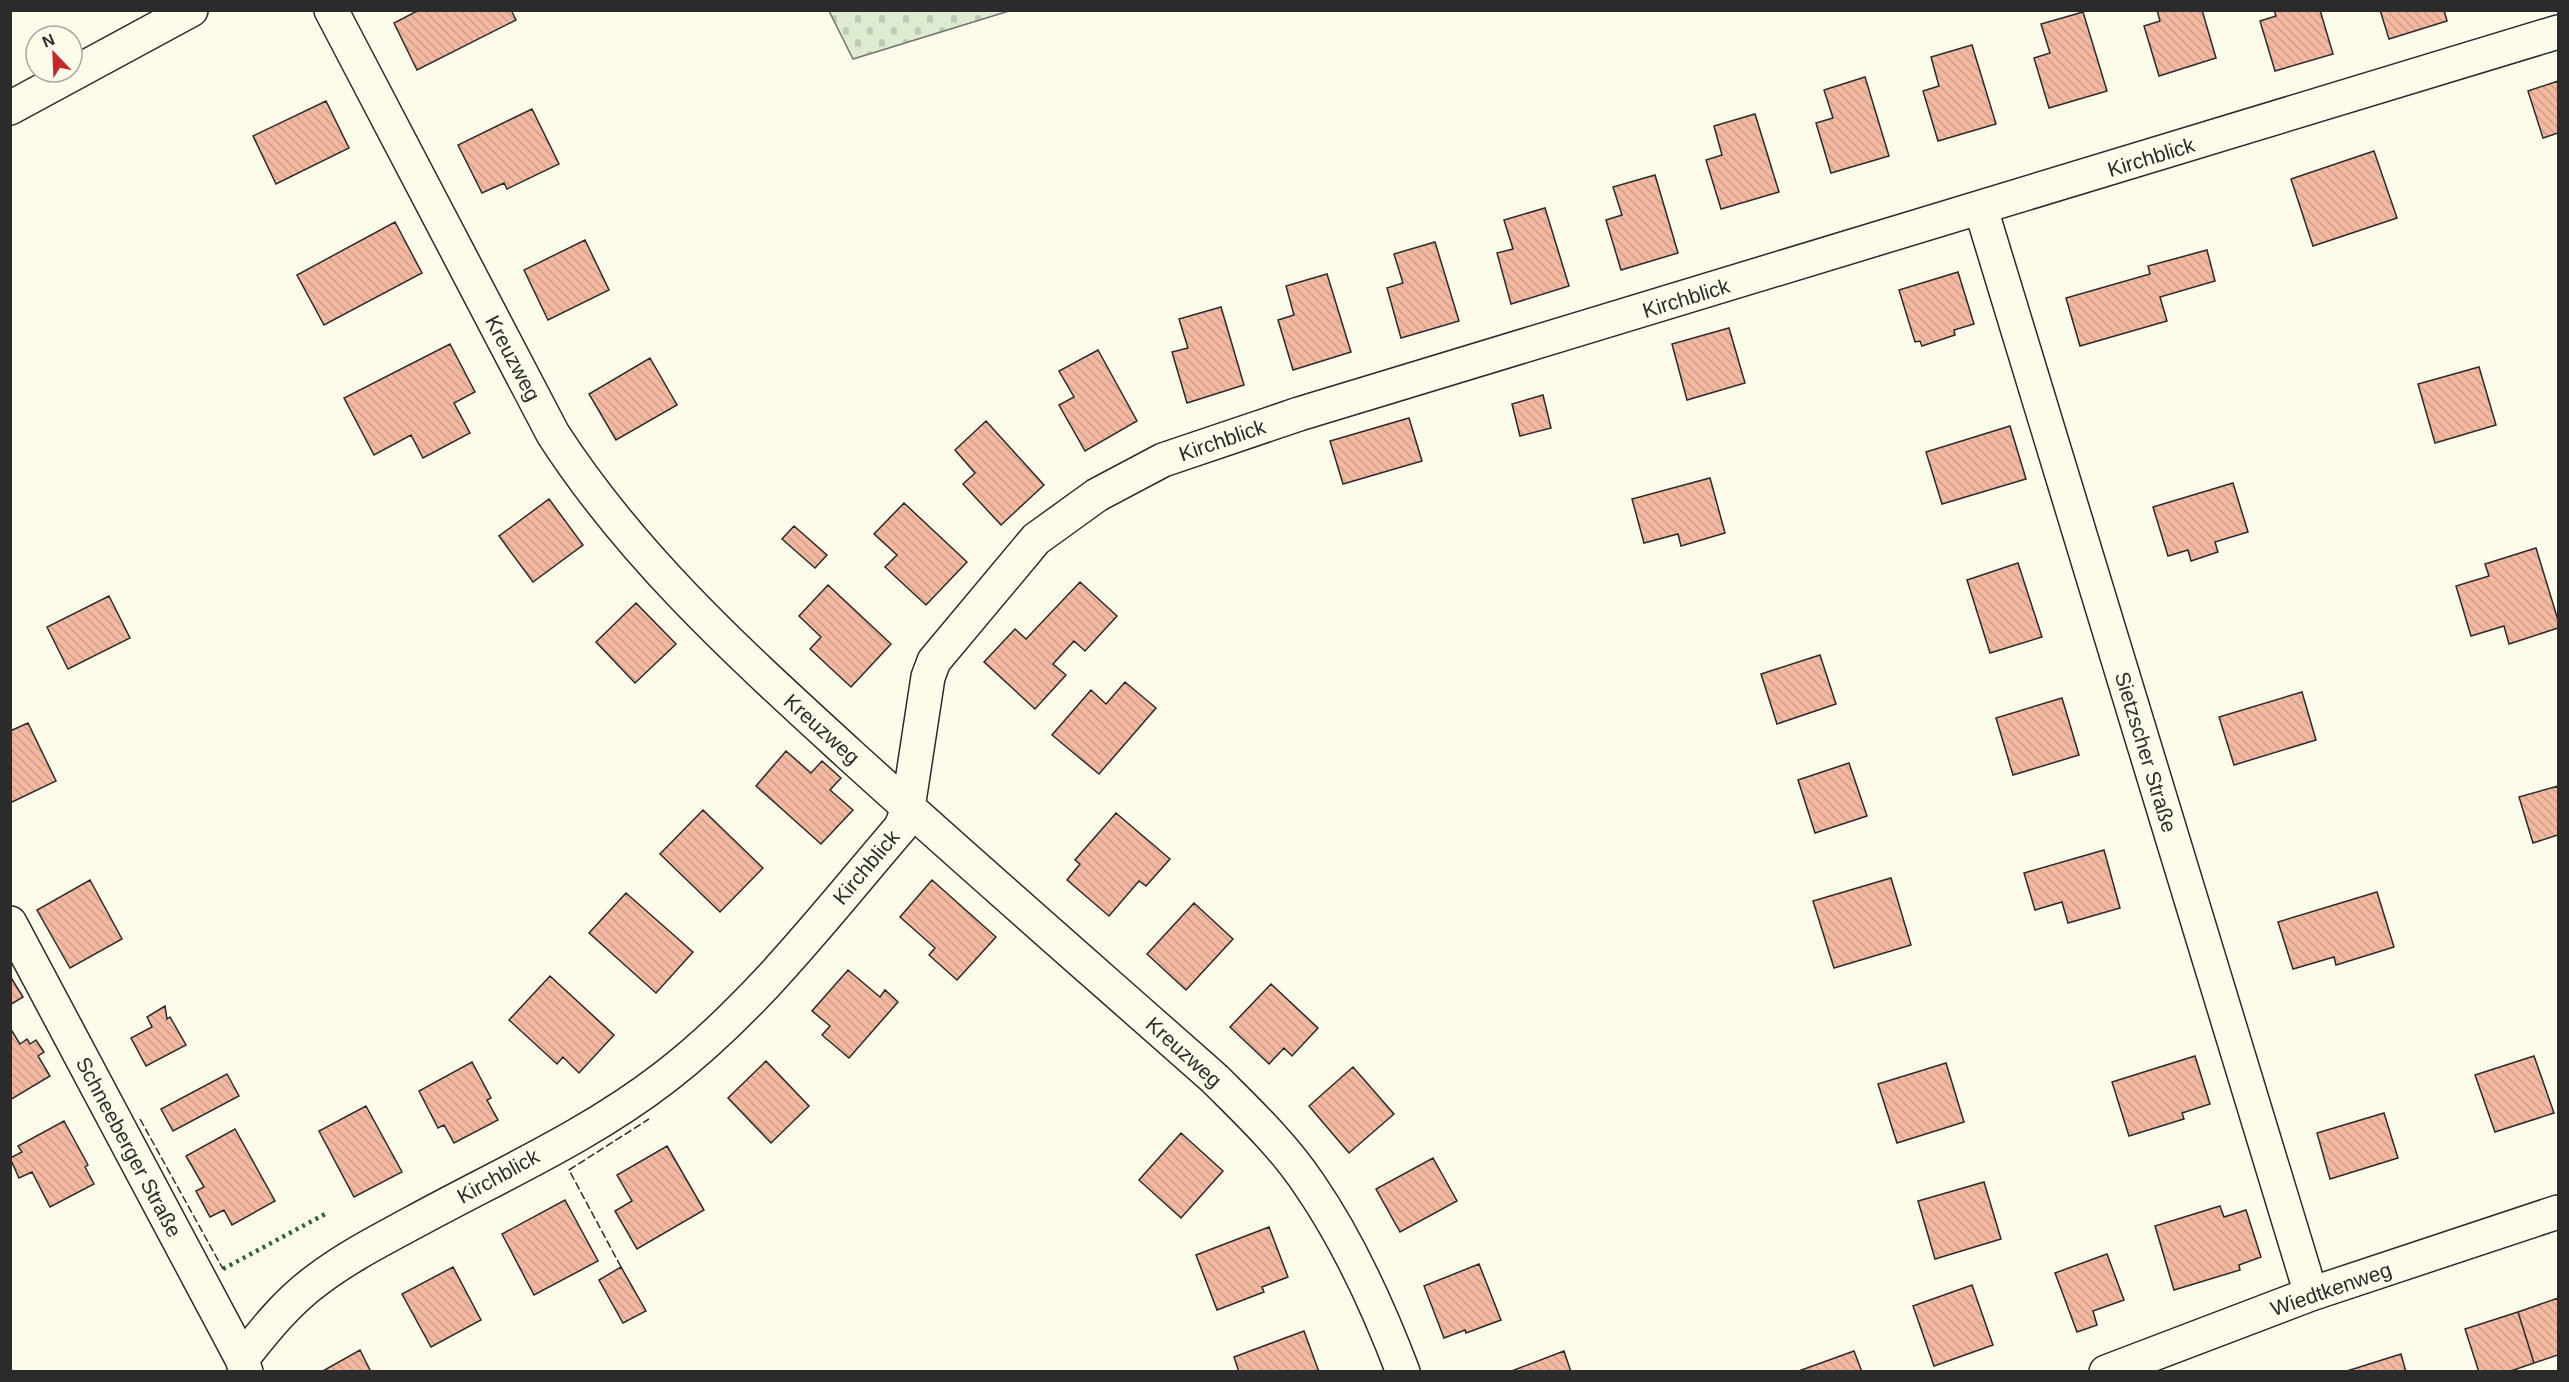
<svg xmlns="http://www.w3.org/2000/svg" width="2569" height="1382" viewBox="0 0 2569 1382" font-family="Arial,sans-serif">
<defs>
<pattern id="cemetery-stones" width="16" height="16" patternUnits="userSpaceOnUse" patternTransform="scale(1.5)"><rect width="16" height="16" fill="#deebd1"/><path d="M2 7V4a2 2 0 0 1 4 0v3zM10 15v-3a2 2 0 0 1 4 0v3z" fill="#bfcab4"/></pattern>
<pattern id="building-back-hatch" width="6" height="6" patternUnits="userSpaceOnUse" patternTransform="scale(1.5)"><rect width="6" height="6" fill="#f2b8a0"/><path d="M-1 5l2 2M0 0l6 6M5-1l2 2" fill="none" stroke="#d09e8a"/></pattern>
</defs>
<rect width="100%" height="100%" fill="#fdfbea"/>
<path fill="url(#cemetery-stones)" stroke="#74746e" stroke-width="1.5" d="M 829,11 L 1009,11 L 853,59 Z"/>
<path fill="url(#building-back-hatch)" stroke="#2b2b2b" stroke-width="1.5" d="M 419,10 L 511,10 L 516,20 L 417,70 L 394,23 Z
M 2157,10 L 2202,10 L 2216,58 L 2159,76 L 2144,26 L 2160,21 Z
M 2274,10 L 2320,10 L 2333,54 L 2275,71 L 2260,21 L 2276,16 Z
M 2380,10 L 2444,10 L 2447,21 L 2389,39 Z
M 2083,12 L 2107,91 L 2049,108 L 2034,58 L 2050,53 L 2041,24 Z
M 1972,45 L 1996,124 L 1938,141 L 1923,91 L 1939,86 L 1931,57 Z
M 1865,77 L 1889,156 L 1831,173 L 1816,123 L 1833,118 L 1824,90 Z
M 2558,81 L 2558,133 L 2543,138 L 2528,91 Z
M 326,101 L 349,148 L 276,184 L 253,136 Z
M 532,109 L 559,164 L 507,189 L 504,183 L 482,193 L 458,145 Z
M 1755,114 L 1779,192 L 1721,209 L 1706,160 L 1722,155 L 1714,126 Z
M 2374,151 L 2397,218 L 2313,246 L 2291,179 Z
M 1655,175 L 1678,253 L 1621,270 L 1606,220 L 1622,215 L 1613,187 Z
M 1545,208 L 1569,286 L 1511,304 L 1497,253 L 1513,249 L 1504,220 Z
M 395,222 L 422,273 L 324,325 L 297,275 Z
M 585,240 L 609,290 L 548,320 L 524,270 Z
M 1435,242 L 1459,321 L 1401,338 L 1387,288 L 1403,283 L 1394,254 Z
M 2207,250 L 2215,281 L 2160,297 L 2167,321 L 2080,346 L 2066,298 L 2150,274 L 2148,266 Z
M 1958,272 L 1974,324 L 1954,330 L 1955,335 L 1922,346 L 1920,341 L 1915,342 L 1899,290 Z
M 1327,274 L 1351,352 L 1293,370 L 1278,320 L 1294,315 L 1286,286 Z
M 1221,307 L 1244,385 L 1187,403 L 1172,352 L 1188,348 L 1179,319 Z
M 1729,328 L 1745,383 L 1687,400 L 1672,344 Z
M 450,344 L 475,392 L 454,403 L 470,433 L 423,458 L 411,435 L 374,455 L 344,398 Z
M 1098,350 L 1137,421 L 1085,451 L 1059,405 L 1074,397 L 1059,371 Z
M 650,358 L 677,405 L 616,440 L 589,394 Z
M 2479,367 L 2496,425 L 2435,443 L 2418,384 Z
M 1543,395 L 1551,428 L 1520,436 L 1512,404 Z
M 1409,418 L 1422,461 L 1343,484 L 1330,441 Z
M 986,421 L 1044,485 L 1001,525 L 963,484 L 975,473 L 955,450 Z
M 2010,426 L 2026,479 L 1942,504 L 1926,452 Z
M 1710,478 L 1725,533 L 1681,546 L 1678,534 L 1644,543 L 1632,499 Z
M 2233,483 L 2248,532 L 2215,542 L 2218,552 L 2191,561 L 2188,550 L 2168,556 L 2153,507 Z
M 549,499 L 583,545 L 533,582 L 499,536 Z
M 904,503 L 967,562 L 926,605 L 885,567 L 897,555 L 874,534 Z
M 794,526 L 827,555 L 815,568 L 782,539 Z
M 2536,548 L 2558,620 L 2558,628 L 2509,644 L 2504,626 L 2471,636 L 2456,586 L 2489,576 L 2485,564 Z
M 2018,563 L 2042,637 L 1990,653 L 1967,580 Z
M 1080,582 L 1117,616 L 1085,651 L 1074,641 L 1053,664 L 1066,675 L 1035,709 L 984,662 L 1015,629 L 1026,639 Z
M 828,585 L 891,644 L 851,687 L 810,649 L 821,637 L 799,616 Z
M 109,596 L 130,638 L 68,669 L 47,627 Z
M 636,603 L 676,644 L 635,683 L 596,642 Z
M 1820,655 L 1836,704 L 1777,724 L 1761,674 Z
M 1125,682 L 1156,708 L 1099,774 L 1052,735 L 1091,690 L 1106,704 Z
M 2302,692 L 2316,740 L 2234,765 L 2219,717 Z
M 2062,698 L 2079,755 L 2013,775 L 1996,718 Z
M 28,723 L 56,781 L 10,803 L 10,731 Z
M 786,751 L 811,773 L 822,761 L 841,778 L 830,790 L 853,810 L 821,844 L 756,786 Z
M 1849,763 L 1867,816 L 1815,833 L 1798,780 Z
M 2558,786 L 2558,835 L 2533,843 L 2519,797 Z
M 703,810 L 763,868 L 720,912 L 660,854 Z
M 1116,813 L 1170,859 L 1146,886 L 1139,881 L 1109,916 L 1067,880 L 1080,864 L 1075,860 Z
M 2104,850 L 2120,908 L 2068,923 L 2062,902 L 2035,910 L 2024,873 Z
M 1891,878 L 1911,945 L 1834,968 L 1813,901 Z
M 90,880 L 122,939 L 70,968 L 37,910 Z
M 932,880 L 996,937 L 957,980 L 929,955 L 935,948 L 900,917 Z
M 2377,892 L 2394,947 L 2336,965 L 2334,957 L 2293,969 L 2278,922 Z
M 626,893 L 693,952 L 656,993 L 589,933 Z
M 1194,903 L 1233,939 L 1186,990 L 1147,954 Z
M 848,970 L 880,997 L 885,990 L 898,1002 L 849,1058 L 822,1035 L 830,1026 L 812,1011 Z
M 10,976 L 23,997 L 10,1005 Z
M 550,976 L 614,1035 L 579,1073 L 563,1057 L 557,1064 L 509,1020 Z
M 1271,984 L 1318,1028 L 1292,1056 L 1284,1048 L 1269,1064 L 1230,1027 Z
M 165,1006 L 167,1019 L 170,1017 L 186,1045 L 146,1066 L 131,1038 L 152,1027 L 147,1017 Z
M 10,1028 L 20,1044 L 27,1039 L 30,1044 L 36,1040 L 44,1052 L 38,1056 L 50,1076 L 10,1100 Z
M 2195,1056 L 2210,1104 L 2182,1113 L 2184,1119 L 2129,1136 L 2112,1082 Z
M 2534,1056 L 2554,1113 L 2495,1132 L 2475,1075 Z
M 766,1061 L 809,1106 L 771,1143 L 728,1098 Z
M 472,1062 L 491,1098 L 487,1100 L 498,1120 L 454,1143 L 444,1125 L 438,1128 L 419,1091 Z
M 1946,1063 L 1964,1122 L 1897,1143 L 1878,1084 Z
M 1353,1067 L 1394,1114 L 1349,1153 L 1309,1106 Z
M 227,1074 L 239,1096 L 173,1131 L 161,1109 Z
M 366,1106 L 402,1172 L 354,1197 L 319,1131 Z
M 2384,1113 L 2398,1158 L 2330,1179 L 2317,1133 Z
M 64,1121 L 88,1165 L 85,1167 L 94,1184 L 50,1207 L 32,1172 L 19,1178 L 10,1158 L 22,1152 L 18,1146 Z
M 235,1129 L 275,1201 L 232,1225 L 224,1210 L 210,1217 L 196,1191 L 204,1187 L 186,1156 Z
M 1181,1133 L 1223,1171 L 1181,1218 L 1139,1180 Z
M 667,1146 L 704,1210 L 637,1249 L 615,1211 L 632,1201 L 617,1175 Z
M 1433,1158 L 1457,1201 L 1400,1232 L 1376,1189 Z
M 1984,1182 L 2001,1239 L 1935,1259 L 1918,1201 Z
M 565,1200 L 598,1261 L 534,1295 L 502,1234 Z
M 2220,1206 L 2224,1217 L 2246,1210 L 2261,1257 L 2239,1265 L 2240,1270 L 2174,1290 L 2155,1226 Z
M 1269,1227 L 1288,1277 L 1262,1287 L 1264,1292 L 1217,1310 L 1196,1255 Z
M 2107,1254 L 2124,1300 L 2093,1311 L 2097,1325 L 2077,1332 L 2055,1273 Z
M 1479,1264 L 1501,1320 L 1466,1333 L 1465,1330 L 1444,1338 L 1424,1286 Z
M 453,1267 L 481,1320 L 431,1347 L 402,1294 Z
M 621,1267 L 646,1311 L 623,1323 L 599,1280 Z
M 1972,1285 L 1993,1345 L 1934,1366 L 1913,1306 Z
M 2558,1298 L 2558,1355 L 2534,1363 L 2518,1312 Z
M 2518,1312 L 2534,1363 L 2508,1372 L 2479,1372 L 2465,1329 Z
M 1304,1331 L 1319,1372 L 1239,1372 L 1234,1357 Z
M 360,1350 L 371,1372 L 321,1372 Z
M 1564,1351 L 1571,1372 L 1509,1372 Z
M 1854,1351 L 1862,1372 L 1796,1372 Z
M 2401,1354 L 2406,1372 L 2347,1371 Z"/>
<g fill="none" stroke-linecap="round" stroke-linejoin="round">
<g stroke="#2b2b2b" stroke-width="36">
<path id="minor" d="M 331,10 L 553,434 C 633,558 741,655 849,754 C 970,864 1093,971 1215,1079 C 1248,1112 1283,1145 1309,1184 C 1349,1242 1378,1306 1403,1372
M 10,108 L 191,10
M 1981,209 L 2311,1294
M 10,923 L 242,1359 L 246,1372
M 242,1359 C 265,1330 287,1302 317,1280 C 347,1257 381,1240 414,1222 C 498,1176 589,1136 665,1077 C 756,1007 827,913 901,827 L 908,808 L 928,677 L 934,661 L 1036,539 L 1097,495 L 1163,460 L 1299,414 L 2558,32
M 2106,1372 L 2311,1294 L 2558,1212"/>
</g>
<use href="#minor" stroke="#fdfbea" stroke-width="33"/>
<path stroke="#34623c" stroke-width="4.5" stroke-dasharray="3 4.5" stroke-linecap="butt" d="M 223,1269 L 327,1213"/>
<path stroke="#2b2b2b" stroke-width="1.5" stroke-dasharray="8 3" stroke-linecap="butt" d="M 140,1119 L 223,1269
M 621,1267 L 569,1170 L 649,1119"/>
</g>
<g text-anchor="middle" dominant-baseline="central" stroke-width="4.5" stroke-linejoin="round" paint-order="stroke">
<g font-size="21" fill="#2b2b2b" stroke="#fdfbea">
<text transform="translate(2151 157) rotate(-17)">Kirchblick</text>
<text transform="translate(1686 298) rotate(-17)">Kirchblick</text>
<text transform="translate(513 358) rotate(62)">Kreuzweg</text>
<text transform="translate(1222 440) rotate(-19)">Kirchblick</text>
<text transform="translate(822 729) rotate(42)">Kreuzweg</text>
<text transform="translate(2146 752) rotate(73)">Sietzscher Straße</text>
<text transform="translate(866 867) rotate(-50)">Kirchblick</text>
<text transform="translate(1184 1052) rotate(42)">Kreuzweg</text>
<text transform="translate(129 1147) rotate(62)">Schneeberger Straße</text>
<text transform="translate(498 1176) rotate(-29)">Kirchblick</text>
<text transform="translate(2331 1289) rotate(-19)">Wiedtkenweg</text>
</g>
</g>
<rect width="2569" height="1382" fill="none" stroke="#2b2b2b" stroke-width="24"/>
<g transform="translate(54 54) rotate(337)"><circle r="28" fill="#fdfbea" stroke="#a9a89e" stroke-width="1.5"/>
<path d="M0-4.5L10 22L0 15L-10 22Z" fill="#c62828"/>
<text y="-9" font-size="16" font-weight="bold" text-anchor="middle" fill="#2b2b2b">N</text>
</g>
</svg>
